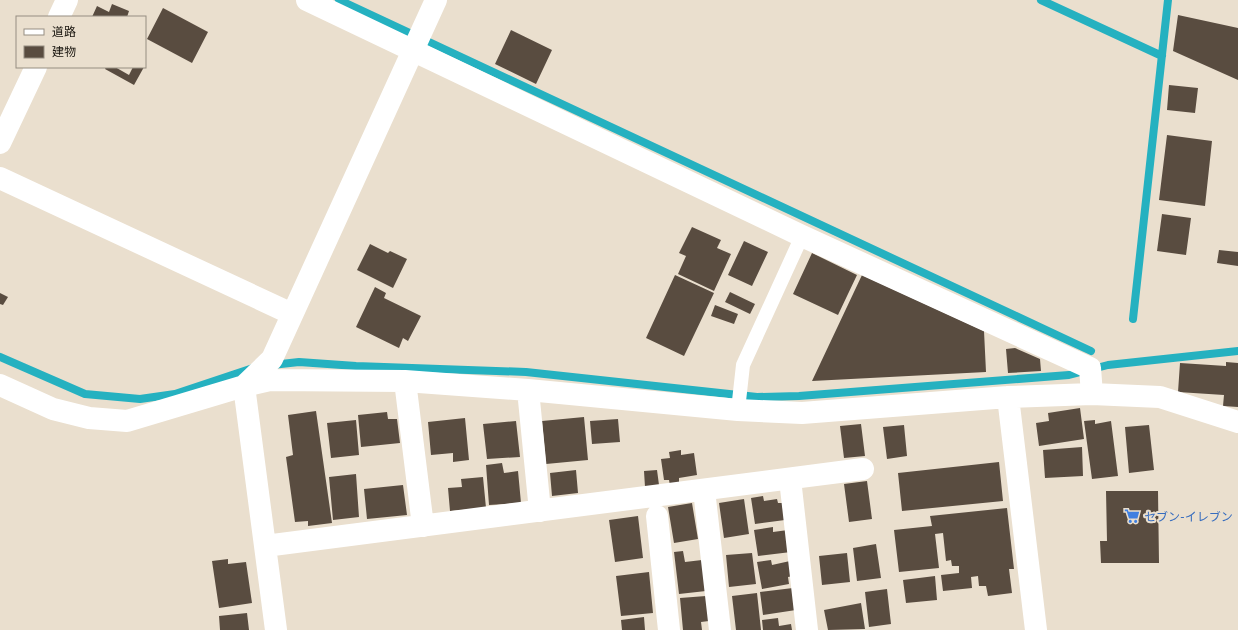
<svg xmlns="http://www.w3.org/2000/svg" width="1238" height="630" viewBox="0 0 1238 630" font-family="'IBM Plex Sans','Noto Sans JP',sans-serif">
<rect width="100%" height="100%" fill="#eadfce"/>
<g fill="none" stroke-linecap="round" stroke-linejoin="round">
<path stroke="#25b1c0" stroke-width="8" d="M 339,0 L 1091,351
M 1041,0 L 1162,56
M 1133,319 L 1168,0
M 0,357 L 85,394 L 140,399 L 175,394 L 256,367
M 272,365 L 299,362 L 356,366 L 526,372 L 757,397 L 799,396 L 1069,375 L 1108,365 L 1238,351"/>
</g>
<path fill="#594c40" d="M 112,4 L 129,11 L 127,17 L 92,17 L 97,6 L 109,12 Z
M 163,8 L 208,32 L 192,63 L 147,39 Z
M 1178,15 L 1238,28 L 1238,80 L 1173,51 Z
M 511,30 L 552,50 L 536,84 L 495,64 Z
M 106,67 L 115,67 L 129,75 L 133,67 L 144,67 L 134,85 L 105,69 Z
M 1169,85 L 1198,88 L 1195,113 L 1167,110 Z
M 1167,135 L 1212,141 L 1205,206 L 1159,200 Z
M 1162,214 L 1191,218 L 1186,255 L 1157,251 Z
M 692,227 L 721,240 L 717,248 L 731,254 L 714,291 L 678,274 L 686,256 L 679,253 Z
M 744,241 L 768,252 L 752,286 L 728,275 Z
M 370,244 L 388,253 L 390,251 L 407,259 L 393,288 L 357,270 Z
M 1219,250 L 1238,252 L 1238,266 L 1217,263 Z
M 812,253 L 857,275 L 838,315 L 793,294 Z
M 675,275 L 714,293 L 684,356 L 646,338 Z
M 862,275 L 984,331 L 986,372 L 812,381 Z
M 375,287 L 386,293 L 384,298 L 421,316 L 408,341 L 403,338 L 399,348 L 356,327 Z
M 730,292 L 755,304 L 750,314 L 725,302 Z
M 0,293 L 8,297 L 3,305 L 0,304 Z
M 715,305 L 738,314 L 734,324 L 711,316 Z
M 1015,348 L 1040,359 L 1041,371 L 1008,373 L 1006,349 Z
M 1226,362 L 1238,363 L 1238,407 L 1223,406 L 1224,395 L 1178,392 L 1180,363 L 1226,366 Z
M 1080,408 L 1084,439 L 1039,446 L 1036,423 L 1049,421 L 1048,413 Z
M 316,411 L 332,523 L 308,526 L 308,521 L 295,522 L 286,457 L 293,455 L 288,415 Z
M 387,412 L 388,419 L 397,419 L 400,443 L 361,447 L 358,415 Z
M 584,417 L 588,460 L 546,464 L 542,421 Z
M 465,418 L 469,460 L 453,462 L 453,453 L 431,455 L 428,422 Z
M 618,419 L 620,442 L 592,444 L 590,421 Z
M 356,420 L 359,455 L 331,458 L 327,423 Z
M 1095,420 L 1095,424 L 1111,421 L 1118,476 L 1092,479 L 1084,421 Z
M 516,421 L 520,457 L 487,459 L 483,424 Z
M 861,424 L 865,456 L 844,458 L 840,426 Z
M 904,425 L 907,456 L 887,459 L 883,427 Z
M 1149,425 L 1154,470 L 1129,473 L 1125,427 Z
M 1082,447 L 1083,476 L 1045,478 L 1043,450 Z
M 681,450 L 681,455 L 694,453 L 697,475 L 679,478 L 679,484 L 670,486 L 669,480 L 664,480 L 661,459 L 670,458 L 669,452 Z
M 999,462 L 1003,501 L 902,511 L 898,473 Z
M 502,463 L 504,473 L 518,471 L 521,503 L 489,505 L 486,465 Z
M 576,470 L 578,493 L 552,496 L 550,473 Z
M 657,470 L 659,485 L 645,487 L 644,471 Z
M 356,474 L 359,517 L 333,520 L 329,477 Z
M 483,477 L 486,508 L 450,511 L 448,488 L 462,487 L 461,479 Z
M 867,481 L 872,519 L 849,522 L 844,484 Z
M 403,485 L 407,515 L 367,519 L 364,489 Z
M 1106,491 L 1158,491 L 1159,563 L 1101,563 L 1100,541 L 1107,541 Z
M 763,496 L 764,501 L 777,499 L 778,503 L 782,503 L 785,520 L 755,524 L 751,498 Z
M 744,499 L 749,534 L 724,538 L 719,503 Z
M 692,503 L 698,539 L 674,543 L 668,507 Z
M 1007,508 L 1014,569 L 1009,569 L 1012,593 L 988,596 L 986,586 L 979,586 L 978,576 L 971,577 L 972,588 L 943,591 L 941,575 L 959,573 L 959,566 L 952,566 L 951,560 L 946,561 L 943,533 L 935,534 L 939,568 L 899,572 L 894,530 L 932,526 L 930,516 Z
M 638,516 L 643,558 L 615,562 L 609,520 Z
M 773,527 L 773,532 L 788,530 L 791,552 L 758,556 L 754,530 Z
M 876,544 L 881,578 L 857,581 L 853,548 Z
M 683,551 L 685,562 L 702,560 L 706,591 L 679,594 L 674,552 Z
M 752,553 L 756,584 L 729,587 L 726,555 Z
M 847,553 L 850,582 L 822,585 L 819,556 Z
M 228,559 L 228,564 L 246,562 L 252,603 L 219,608 L 212,561 Z
M 771,560 L 772,565 L 790,561 L 793,576 L 788,577 L 789,584 L 762,589 L 757,562 Z
M 649,572 L 653,613 L 621,616 L 616,576 Z
M 935,576 L 937,600 L 906,603 L 903,580 Z
M 793,588 L 796,610 L 763,615 L 760,592 Z
M 887,589 L 891,624 L 869,627 L 865,592 Z
M 757,593 L 761,630 L 736,630 L 732,596 Z
M 706,596 L 709,621 L 701,622 L 702,630 L 683,630 L 680,598 Z
M 861,603 L 865,629 L 828,630 L 824,610 Z
M 247,613 L 249,630 L 220,630 L 219,616 Z
M 644,617 L 645,630 L 622,630 L 621,620 Z
M 778,618 L 779,626 L 791,624 L 792,630 L 763,630 L 762,620 Z"/>
<g fill="none" stroke-linecap="round" stroke-linejoin="round">
<path stroke="#fff" stroke-width="14" d="M 738,410 L 743,365 L 802,236"/>
<path stroke="#fff" stroke-width="22" d="M 307,0 L 802,236 L 1090,368 L 1092,394
M 59,17 L 67,0
M 0,143 L 36,67
M 0,178 L 292,314
M 405,381 L 423,526
M 0,385 L 53,409 L 89,418 L 127,421 L 244,386 L 270,380 L 405,381 L 528,390 L 738,410 L 802,413 L 1008,397 L 1092,394 L 1160,397 L 1238,422
M 528,390 L 540,511
M 1008,397 L 1036,630
M 790,479 L 807,630
M 704,490 L 720,630
M 657,516 L 669,630
M 265,546 L 863,469
M 276,630 L 244,386 L 272,359 L 436,0"/>
</g>
<defs>
<g id="supermarket-bare" transform="scale(1.2)"><path d="M-6-5.5h2.5l.6 2H6L4.5 2H-2.5L-4.4-4H-6ZM-1.5 3.2a1.3 1.3 0 1 0 .1 0ZM3 3.2a1.3 1.3 0 1 0 .1 0Z" fill="#3f7fe0" stroke="#eadfce" stroke-width="2.5" paint-order="stroke"/></g>
</defs>
<g fill-rule="evenodd">
<use href="#supermarket-bare" x="1132" y="516"/>
</g>
<g text-anchor="middle" dominant-baseline="central" stroke-width="4" stroke-linejoin="round" paint-order="stroke">
<g font-size="12" fill="#366cbe" stroke="#eadfce" text-anchor="start">
<text x="1144" y="516">セブン-イレブン</text>
</g>
</g>
<rect x="16" y="16" width="130" height="52" fill="#eadfce" stroke="#968e81"/>
<rect x="24" y="29" width="20" height="6" fill="#ffffff" stroke="#968e81"/>
<text x="52" y="36" font-size="12" fill="#18140e">道路</text>
<rect x="24" y="46" width="20" height="12" fill="#594c40" stroke="#968e81"/>
<text x="52" y="56" font-size="12" fill="#18140e">建物</text>
</svg>
